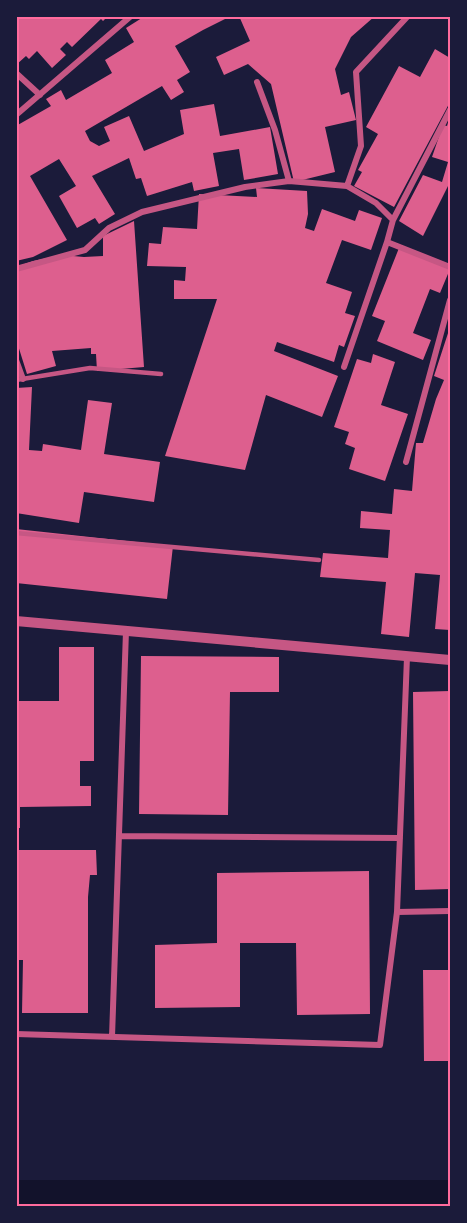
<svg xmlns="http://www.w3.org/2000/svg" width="467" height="1223" viewBox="0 0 467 1223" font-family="'IBM Plex Sans',sans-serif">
<rect width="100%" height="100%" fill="#1b1b3a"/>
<path fill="#12122b" d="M 17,1180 L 450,1180 L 450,1206 L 17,1206 Z"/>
<path fill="#dd5f8e" d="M 16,16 L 108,16 L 103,21 L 101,19 L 72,47 L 67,42 L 60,49 L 66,55 L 52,68 L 37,51 L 29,59 L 26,56 L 16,65 Z
M 145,16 L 231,16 L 203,30 L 175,46 L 190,72 L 177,80 L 184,92 L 171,100 L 162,86 L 85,131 L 90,141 L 99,146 L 110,141 L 104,127 L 129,116 L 144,151 L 184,134 L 180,110 L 214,104 L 220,136 L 270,127 L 278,174 L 244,180 L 239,149 L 213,153 L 219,186 L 194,191 L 192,182 L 147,196 L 141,178 L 136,179 L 129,158 L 92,176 L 115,214 L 99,224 L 95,218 L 77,228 L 59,196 L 76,186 L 59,159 L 30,176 L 67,240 L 33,257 L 16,261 L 16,126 L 51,106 L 46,99 L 61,90 L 66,100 L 112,73 L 105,60 L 134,42 L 126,28 Z
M 239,16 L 375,16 L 351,37 L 335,69 L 341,95 L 349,92 L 356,120 L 325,127 L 335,172 L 294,182 L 271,84 L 248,64 L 224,75 L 216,57 L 250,41 Z
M 435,49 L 450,58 L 450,102 L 394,207 L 354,186 L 362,172 L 358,170 L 378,134 L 366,127 L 399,66 L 420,77 Z
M 450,116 L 450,185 L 449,184 L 423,236 L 399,221 L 423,175 L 442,182 L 448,162 L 432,157 L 443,125 L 447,126 Z
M 256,188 L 307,191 L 308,214 L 305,228 L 314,231 L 322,209 L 355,221 L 359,210 L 382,218 L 371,250 L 342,240 L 326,283 L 352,292 L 345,313 L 355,316 L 344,347 L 339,345 L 334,362 L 277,342 L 274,351 L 338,376 L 322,417 L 266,395 L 245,470 L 165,456 L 217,299 L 174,299 L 174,280 L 185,281 L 186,267 L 147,266 L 149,243 L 161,244 L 163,227 L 197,229 L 199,194 L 257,197 Z
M 134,221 L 144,367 L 97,371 L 96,354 L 91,354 L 91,348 L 52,351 L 56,366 L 27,374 L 16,339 L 16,267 L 33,261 L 62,255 L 84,257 L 103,256 L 103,236 Z
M 399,248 L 450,269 L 440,293 L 430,289 L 413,333 L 431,340 L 423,360 L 377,341 L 385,321 L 372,316 Z
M 450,327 L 450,630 L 435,629 L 440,575 L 415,573 L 409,637 L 381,634 L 386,582 L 320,577 L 323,553 L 388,558 L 390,530 L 360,528 L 361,511 L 392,514 L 394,489 L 412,491 L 416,443 L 423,443 L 436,399 L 444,380 L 434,376 Z
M 373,354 L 395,362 L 381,405 L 408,414 L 385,481 L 349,469 L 355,448 L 345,444 L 349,432 L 334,427 L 357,359 L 371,363 Z
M 32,387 L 29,450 L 42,451 L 43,444 L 81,450 L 88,400 L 112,403 L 104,454 L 160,462 L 154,502 L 84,492 L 79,523 L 16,513 L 16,388 Z
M 16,529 L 173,546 L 167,599 L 16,583 Z
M 59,647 L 94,647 L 94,761 L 80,761 L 80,786 L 91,786 L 91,806 L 20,807 L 20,828 L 16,828 L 16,701 L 59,701 Z
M 141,656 L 279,657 L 279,692 L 230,692 L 228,815 L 139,814 Z
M 450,691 L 450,889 L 415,890 L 413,692 Z
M 16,850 L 96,850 L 97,875 L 90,875 L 88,897 L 88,1013 L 22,1013 L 23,960 L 16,960 Z
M 369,871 L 370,1014 L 297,1015 L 296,943 L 240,943 L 240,1007 L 155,1008 L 155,945 L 217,943 L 217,873 Z
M 423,970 L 450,970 L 450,1061 L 424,1061 Z"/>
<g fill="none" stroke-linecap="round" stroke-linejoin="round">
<path stroke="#c65784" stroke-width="4.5" d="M 16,380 L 90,368 L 161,374
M 16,533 L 319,560"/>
<path stroke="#c65784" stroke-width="6" d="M 16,73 L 40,95
M 257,82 L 275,130 L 289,181
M 450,110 L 393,220 L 387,242 L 450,267
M 16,115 L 131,16
M 347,186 L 361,146 L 356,72 L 408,16
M 16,269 L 85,250 L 109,228 L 142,212 L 245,187 L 289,181 L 347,186 L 376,203 L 393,220
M 16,360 L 23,379
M 344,367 L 387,242
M 406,462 L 450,300
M 119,836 L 400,838
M 397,912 L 450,911
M 16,1034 L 380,1045 L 397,912 L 407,657
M 112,1037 L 126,631"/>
<path stroke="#c65784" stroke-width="10" d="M 16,621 L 450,660"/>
</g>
<rect width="467" height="1223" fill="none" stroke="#1b1b3a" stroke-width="36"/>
<rect x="18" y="18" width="431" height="1187" fill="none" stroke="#ff6b9d" stroke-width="2"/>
</svg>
